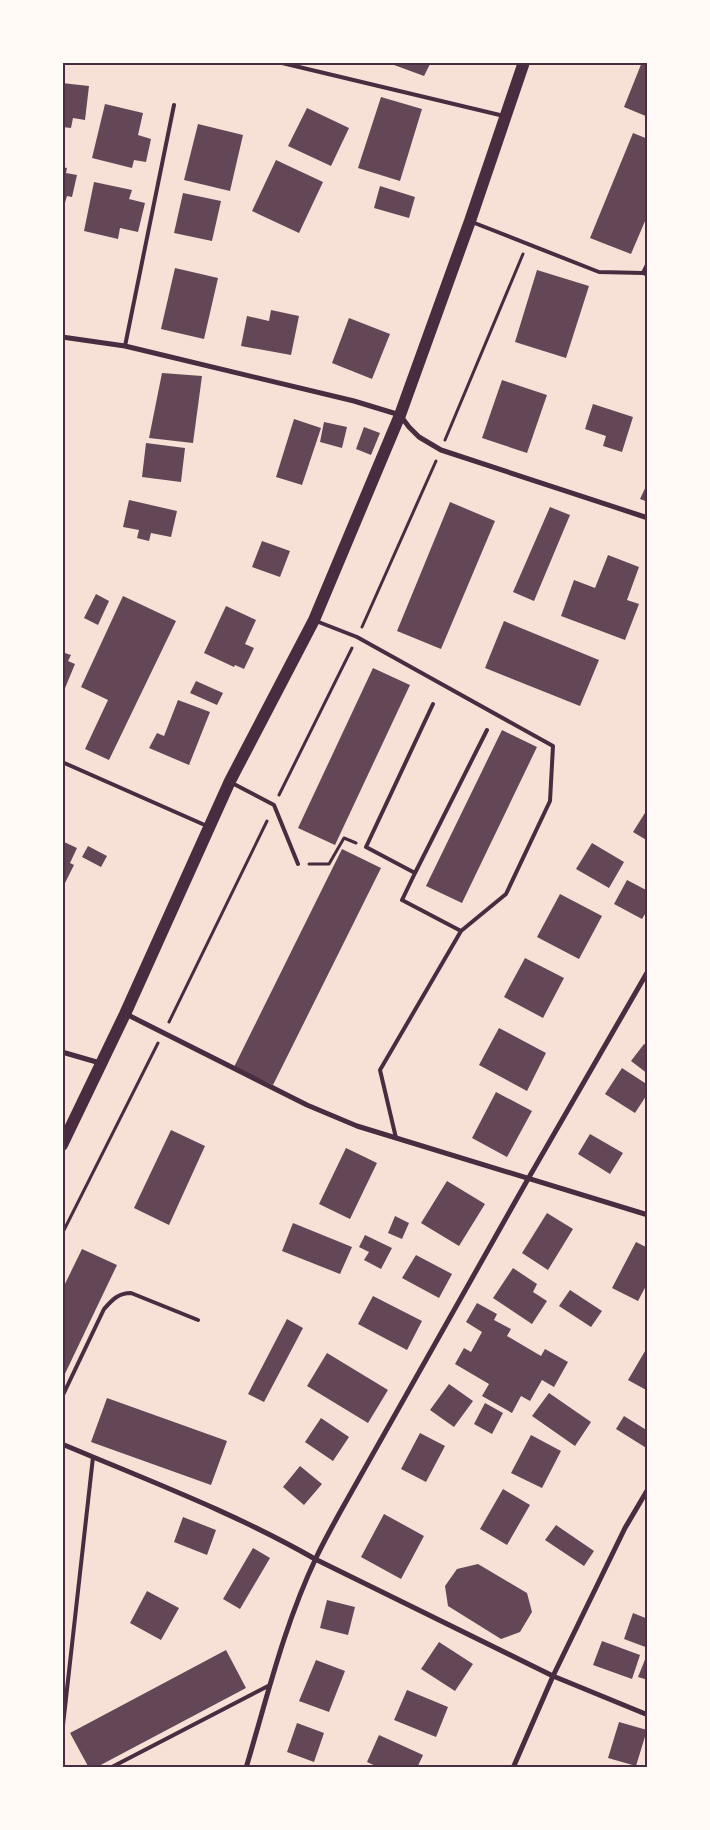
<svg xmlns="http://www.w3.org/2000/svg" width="710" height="1830" viewBox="0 0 710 1830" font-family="Quicksand,sans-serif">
<rect width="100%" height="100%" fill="#f7e1d7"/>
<path fill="#644757" d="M 386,62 L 431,62 L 424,76 Z
M 642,62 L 648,62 L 648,117 L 624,107 Z
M 62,83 L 89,86 L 85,120 L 73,118 L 71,128 L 62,127 Z
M 381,97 L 422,109 L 400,181 L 358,168 Z
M 105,104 L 143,113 L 138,135 L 151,139 L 146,162 L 134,160 L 132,168 L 92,158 Z
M 307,108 L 349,128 L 331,166 L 288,146 Z
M 198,124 L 243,135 L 230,191 L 184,180 Z
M 633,133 L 648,139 L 648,214 L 631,254 L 590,238 Z
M 276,160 L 323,182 L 299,233 L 252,211 Z
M 62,167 L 67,168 L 66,173 L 77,175 L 72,197 L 67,196 L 64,206 L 62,205 Z
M 94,182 L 132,190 L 129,199 L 145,203 L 138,232 L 120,228 L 118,239 L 84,231 Z
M 380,186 L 415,197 L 409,218 L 374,208 Z
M 183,193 L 221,201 L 212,241 L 174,233 Z
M 175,268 L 218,278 L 204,339 L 161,329 Z
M 537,270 L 589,286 L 566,358 L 515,342 Z
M 271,310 L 299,316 L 291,355 L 241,346 L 247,316 L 269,321 Z
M 349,318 L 390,334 L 372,379 L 332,363 Z
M 162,373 L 202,376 L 193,443 L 149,438 Z
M 502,380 L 547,395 L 527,453 L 482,438 Z
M 593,404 L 633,417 L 622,452 L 603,446 L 606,436 L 585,429 Z
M 294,419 L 321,428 L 302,485 L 276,477 Z
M 324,422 L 347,427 L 342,448 L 320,442 Z
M 364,427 L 380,433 L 371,455 L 356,449 Z
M 146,443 L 185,448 L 181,482 L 142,477 Z
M 648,482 L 648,502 L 640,499 Z
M 129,500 L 177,511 L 171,537 L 151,533 L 149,541 L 137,538 L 139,530 L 123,527 Z
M 450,502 L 495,521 L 441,649 L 397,631 Z
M 550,507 L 570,515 L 534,601 L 513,592 Z
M 262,541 L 290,551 L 280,577 L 252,567 Z
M 608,555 L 639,567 L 627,600 L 639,604 L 625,640 L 561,616 L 574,580 L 595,588 Z
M 96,594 L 109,601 L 98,625 L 84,618 Z
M 123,596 L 176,621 L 109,760 L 85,749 L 108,700 L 81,687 Z
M 226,606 L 256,620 L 245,644 L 254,648 L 244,669 L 235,665 L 234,667 L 204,653 Z
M 504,621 L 599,660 L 580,706 L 485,668 Z
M 62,652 L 71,655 L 68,661 L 75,664 L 63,693 Z
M 373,668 L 410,685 L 335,845 L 298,828 Z
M 196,681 L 223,693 L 217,705 L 190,693 Z
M 178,700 L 210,712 L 189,765 L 149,748 L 157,733 L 164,736 Z
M 502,730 L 537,747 L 462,903 L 426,886 Z
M 648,808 L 648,841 L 633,832 Z
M 62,841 L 77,848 L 70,863 L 74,865 L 62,889 Z
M 592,843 L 624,862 L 609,888 L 576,869 Z
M 88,846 L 107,856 L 101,867 L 82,857 Z
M 342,849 L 381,868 L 273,1085 L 234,1067 Z
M 627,880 L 648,891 L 648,909 L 642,919 L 614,904 Z
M 560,894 L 602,916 L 579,959 L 537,937 Z
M 525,958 L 564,978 L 543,1018 L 504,997 Z
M 499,1028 L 546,1053 L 527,1091 L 479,1065 Z
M 644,1044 L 648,1046 L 648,1074 L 631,1061 Z
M 622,1068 L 648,1085 L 648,1093 L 635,1113 L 605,1094 Z
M 496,1092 L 532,1111 L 507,1157 L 472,1138 Z
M 171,1130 L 205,1146 L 169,1225 L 134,1208 Z
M 590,1134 L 623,1153 L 610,1174 L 578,1154 Z
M 346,1148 L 377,1163 L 350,1219 L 319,1204 Z
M 447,1181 L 485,1204 L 459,1246 L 421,1223 Z
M 547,1213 L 573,1229 L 548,1270 L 522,1253 Z
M 395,1216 L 409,1223 L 402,1239 L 388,1233 Z
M 293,1223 L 352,1247 L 340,1274 L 282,1251 Z
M 365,1235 L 392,1248 L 381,1269 L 364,1260 L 369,1252 L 359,1247 Z
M 636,1242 L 648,1248 L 648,1282 L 638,1301 L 612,1288 Z
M 82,1249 L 117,1265 L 62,1380 L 62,1290 Z
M 416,1255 L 452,1274 L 439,1298 L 402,1278 Z
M 513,1268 L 537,1284 L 533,1292 L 547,1301 L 532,1324 L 493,1298 Z
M 570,1290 L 602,1311 L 591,1327 L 559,1306 Z
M 373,1296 L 422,1321 L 407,1350 L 358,1324 Z
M 477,1303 L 497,1314 L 494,1320 L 511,1329 L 507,1336 L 541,1356 L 545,1349 L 568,1362 L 554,1387 L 542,1380 L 530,1401 L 521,1396 L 512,1413 L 482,1396 L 489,1384 L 455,1364 L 464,1348 L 471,1352 L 482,1332 L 466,1322 Z
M 287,1319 L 303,1328 L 264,1402 L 248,1394 Z
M 648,1346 L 648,1391 L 628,1380 Z
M 327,1353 L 388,1390 L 368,1423 L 307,1386 Z
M 449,1384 L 473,1401 L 454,1427 L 430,1410 Z
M 549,1393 L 591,1422 L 575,1446 L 532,1416 Z
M 107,1398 L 227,1441 L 211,1485 L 91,1442 Z
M 485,1403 L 503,1413 L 492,1434 L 474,1424 Z
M 624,1416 L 648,1431 L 648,1449 L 616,1429 Z
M 321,1418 L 349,1437 L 333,1461 L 305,1442 Z
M 420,1433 L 445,1446 L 426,1482 L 401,1469 Z
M 531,1435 L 561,1451 L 542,1488 L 511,1473 Z
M 300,1466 L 322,1484 L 304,1505 L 283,1487 Z
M 503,1489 L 530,1505 L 507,1545 L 480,1529 Z
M 384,1514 L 424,1536 L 401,1579 L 361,1557 Z
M 183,1517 L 216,1530 L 207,1555 L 174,1542 Z
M 556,1525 L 594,1551 L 584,1566 L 545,1540 Z
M 253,1548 L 270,1558 L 240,1609 L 223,1599 Z
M 478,1564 L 527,1593 L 532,1612 L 520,1632 L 501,1639 L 448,1606 L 445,1586 L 457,1569 Z
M 147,1591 L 179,1608 L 161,1640 L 130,1623 Z
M 327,1600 L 355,1607 L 348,1635 L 320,1628 Z
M 633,1613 L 648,1619 L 648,1648 L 624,1639 Z
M 602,1641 L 640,1655 L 632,1679 L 593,1665 Z
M 439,1642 L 473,1664 L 455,1691 L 421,1669 Z
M 226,1650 L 246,1688 L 95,1768 L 89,1768 L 70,1733 Z
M 648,1652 L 648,1680 L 638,1677 Z
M 316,1660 L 345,1671 L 329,1712 L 299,1701 Z
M 407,1690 L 448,1707 L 436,1737 L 394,1720 Z
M 619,1722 L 647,1730 L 636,1766 L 608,1758 Z
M 297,1723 L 324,1733 L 314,1762 L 287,1752 Z
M 379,1735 L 423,1755 L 417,1768 L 380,1768 L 367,1762 Z"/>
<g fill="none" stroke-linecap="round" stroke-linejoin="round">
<path stroke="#4a2c40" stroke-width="3" d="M 445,440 L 523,254
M 362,627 L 436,461
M 279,795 L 352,648
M 309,864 L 329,864 L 344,838 L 356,843
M 169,1022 L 267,821
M 62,1234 L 158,1043"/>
<path stroke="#4a2c40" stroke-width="4" d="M 278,62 L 504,116
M 472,222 L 599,272 L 643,273 L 648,275
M 643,273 L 648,263
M 125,346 L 174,105
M 316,621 L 357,637 L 553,746 L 550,801 L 506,894 L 461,931 L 380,1070 L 396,1138
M 433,704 L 366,847 L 415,873 L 487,730
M 62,762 L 207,826
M 232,783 L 274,805 L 298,864
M 415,873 L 402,900 L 461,931
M 62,1397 L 104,1309 C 112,1300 118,1293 131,1293 L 198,1320
M 62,1734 L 93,1457
M 110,1768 L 270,1685"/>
<path stroke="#4a2c40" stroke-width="5" d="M 62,337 L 125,346 L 354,401 L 400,415 L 409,427 L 419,437 L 441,450 L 648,518
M 126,1014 L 307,1105 L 357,1126 L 648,1215
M 62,1052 L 100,1063
M 62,1444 C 147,1480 235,1513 315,1559 L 553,1676 L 648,1715
M 246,1768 C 267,1698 284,1625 316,1558 C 323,1543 331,1529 339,1514 L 528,1179 L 648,971
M 513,1768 L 553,1676 L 625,1528 L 648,1489"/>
<path stroke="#4a2c40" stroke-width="12" d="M 62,1145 L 125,1014 L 230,781 L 314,620 L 400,415 L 470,221 L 524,62"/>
</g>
<rect width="710" height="1830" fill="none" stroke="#fffaf5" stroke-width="128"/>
<rect x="64" y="64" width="582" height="1702" fill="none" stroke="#4a2c40" stroke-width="2"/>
</svg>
